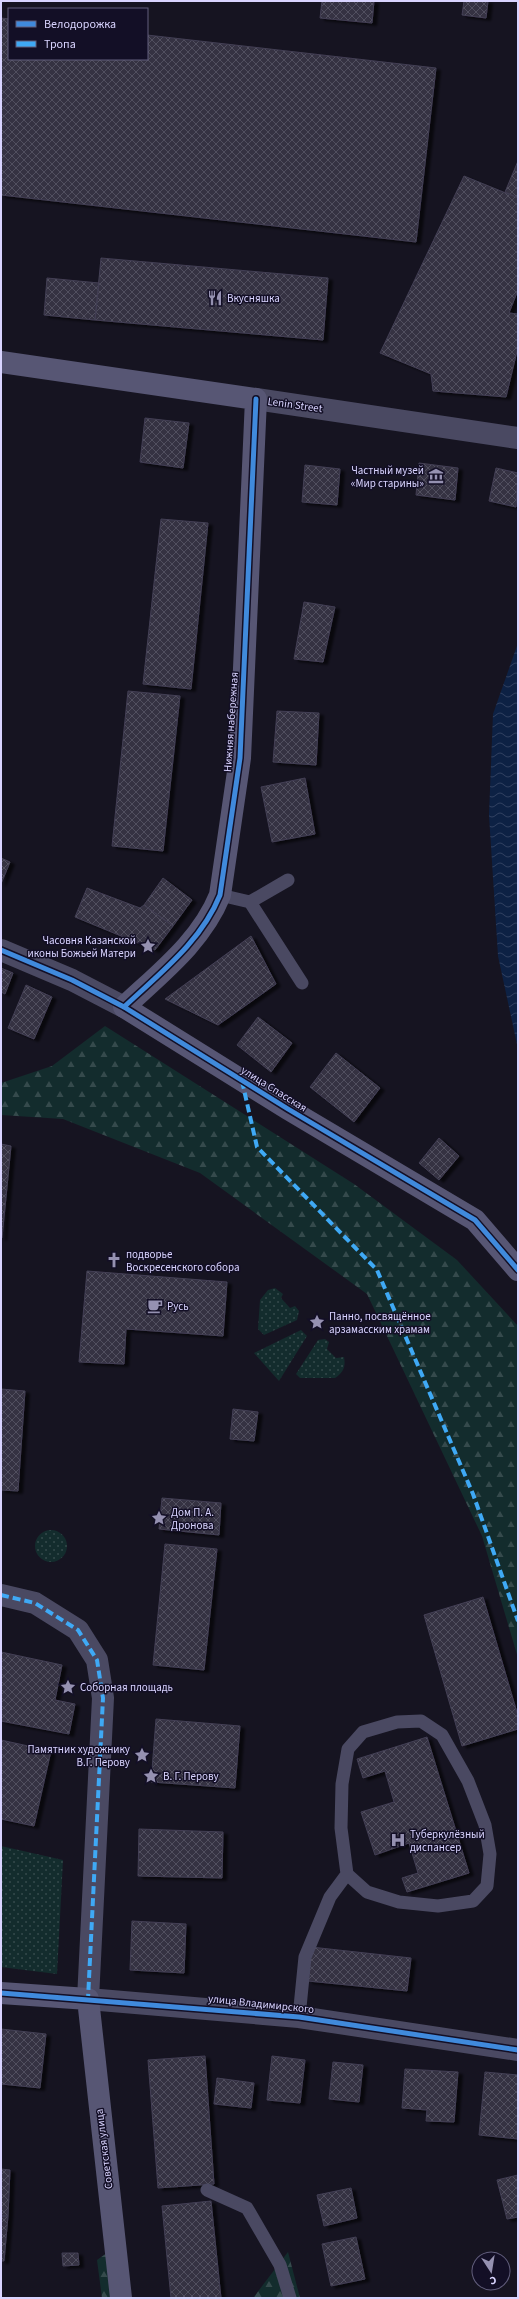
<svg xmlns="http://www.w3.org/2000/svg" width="519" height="2299" viewBox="0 0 519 2299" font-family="'Source Sans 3',sans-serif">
<defs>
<pattern id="green-dots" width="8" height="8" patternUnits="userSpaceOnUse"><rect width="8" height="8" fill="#132c2d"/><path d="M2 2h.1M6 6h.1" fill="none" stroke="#354a4c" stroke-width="1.8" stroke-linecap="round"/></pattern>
<pattern id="forest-firs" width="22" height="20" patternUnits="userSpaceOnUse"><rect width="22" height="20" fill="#132c2d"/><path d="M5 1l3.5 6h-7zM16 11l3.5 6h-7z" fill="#354a4c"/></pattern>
<pattern id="water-waves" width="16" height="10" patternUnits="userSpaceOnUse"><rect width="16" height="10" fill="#0d2144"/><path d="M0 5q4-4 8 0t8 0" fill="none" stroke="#304060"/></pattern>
<pattern id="building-cross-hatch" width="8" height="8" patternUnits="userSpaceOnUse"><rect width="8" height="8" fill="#343243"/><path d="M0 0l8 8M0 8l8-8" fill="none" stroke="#514f5f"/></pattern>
<filter id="shadow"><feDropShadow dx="4.5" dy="2.5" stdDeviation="1" flood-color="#0009"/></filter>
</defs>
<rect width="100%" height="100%" fill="#161421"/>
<path fill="url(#green-dots)" d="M 275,1288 L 283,1294 L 281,1298 L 290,1308 L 295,1306 L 299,1311 L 297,1320 L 264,1335 L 258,1329 L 260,1300 L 268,1290 Z
M 301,1330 L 307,1336 L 279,1381 L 254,1353 Z
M 325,1339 L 329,1342 L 327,1349 L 336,1358 L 344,1357 C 346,1367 343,1373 335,1378 L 300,1378 L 296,1374 L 318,1340 Z
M35 1546a16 16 0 1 1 32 0a16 16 0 1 1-32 0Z
M 1,1846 L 63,1860 L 57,1974 L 1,1967 Z"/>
<path fill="url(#forest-firs)" d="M 105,1026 L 354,1184 L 457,1260 L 518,1326 L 518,1658 L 482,1536 L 367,1294 L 200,1173 L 63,1119 L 1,1115 L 1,1083 L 52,1066 Z
M 111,2250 L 116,2298 L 102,2298 L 97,2260 Z
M 288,2252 L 300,2298 L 253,2298 Z"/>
<path fill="url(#water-waves)" d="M 518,643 L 518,1049 L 498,956 L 489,815 L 493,714 Z"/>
<path fill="url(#building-cross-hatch)" stroke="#433f54" filter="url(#shadow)" d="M 322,1 L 374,1 L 372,23 L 320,18 Z
M 464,1 L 488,1 L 486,18 L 462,15 Z
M 1,18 L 9,19 L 9,59 L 147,59 L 147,35 L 436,68 L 416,242 L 1,195 Z
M 518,161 L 518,198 L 505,192 Z
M 464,176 L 518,198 L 518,290 L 509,313 L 518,314 L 518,347 L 506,397 L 433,391 L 431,374 L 380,353 Z
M 101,258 L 328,278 L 323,340 L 95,320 Z
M 47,278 L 99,283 L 95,320 L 44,315 Z
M 145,418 L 189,423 L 183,468 L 140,462 Z
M 419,463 L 458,468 L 455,500 L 416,495 Z
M 305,465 L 340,469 L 337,505 L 302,502 Z
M 496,468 L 518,473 L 516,507 L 489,501 Z
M 161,519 L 208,523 L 191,689 L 143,684 Z
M 304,602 L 335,607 L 323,662 L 294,659 Z
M 128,691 L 180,696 L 163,851 L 112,846 Z
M 277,711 L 319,713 L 316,765 L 273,762 Z
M 305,778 L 315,834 L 272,842 L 261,787 Z
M 1,858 L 10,862 L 1,884 Z
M 163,878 L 192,900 L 173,926 L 144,905 Z
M 87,888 L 140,908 L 144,905 L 173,926 L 155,950 L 75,917 Z
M 251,936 L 276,984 L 218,1025 L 165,999 Z
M 1,968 L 13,973 L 5,994 L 1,992 Z
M 26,985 L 52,997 L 34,1039 L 8,1028 Z
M 258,1017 L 292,1043 L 271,1072 L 237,1045 Z
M 336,1053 L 380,1088 L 354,1122 L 310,1087 Z
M 439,1138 L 459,1156 L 439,1180 L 419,1163 Z
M 1,1144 L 11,1146 L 2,1238 L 1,1238 Z
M 87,1271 L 227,1282 L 223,1336 L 126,1329 L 124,1364 L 79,1362 Z
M 1,1389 L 25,1391 L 18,1491 L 1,1490 Z
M 233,1409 L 258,1412 L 254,1441 L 230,1439 Z
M 162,1498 L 221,1503 L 219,1535 L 159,1529 Z
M 165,1544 L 217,1549 L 204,1670 L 153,1665 Z
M 483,1597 L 518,1716 L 518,1729 L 462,1746 L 424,1615 Z
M 1,1652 L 62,1665 L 55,1700 L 75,1704 L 69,1734 L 1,1721 Z
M 156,1719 L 240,1726 L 235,1788 L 151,1782 Z
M 427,1737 L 469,1873 L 407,1892 L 402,1878 L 418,1873 L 409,1843 L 375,1855 L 361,1812 L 394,1802 L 385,1771 L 363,1778 L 357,1759 Z
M 1,1740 L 51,1751 L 34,1826 L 1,1819 Z
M 139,1829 L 223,1832 L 222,1878 L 138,1876 Z
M 132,1921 L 186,1924 L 184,1973 L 130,1970 Z
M 311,1947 L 411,1958 L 407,1991 L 308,1981 Z
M 1,2029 L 46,2034 L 40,2088 L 1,2084 Z
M 205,2056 L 214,2184 L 158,2188 L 148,2060 Z
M 272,2056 L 305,2060 L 300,2103 L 267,2100 Z
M 333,2062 L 363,2065 L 359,2102 L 329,2099 Z
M 405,2069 L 458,2072 L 454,2122 L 426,2121 L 427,2110 L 402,2108 Z
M 485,2072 L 518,2075 L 518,2139 L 479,2135 Z
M 217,2078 L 254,2083 L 251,2108 L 214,2104 Z
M 1,2169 L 10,2170 L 8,2216 L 1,2216 Z
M 518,2175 L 518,2217 L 507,2219 L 497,2180 Z
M 351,2188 L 357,2218 L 324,2226 L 317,2195 Z
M 211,2201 L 221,2298 L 171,2298 L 162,2206 Z
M 1,2216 L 8,2216 L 4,2261 L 1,2261 Z
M 356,2237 L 365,2279 L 331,2286 L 322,2244 Z
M 62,2253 L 78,2253 L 79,2265 L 63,2266 Z"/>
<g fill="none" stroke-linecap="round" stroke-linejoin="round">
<path stroke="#4a4962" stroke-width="13" d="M 288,880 L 250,902 L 302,983
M 220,895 L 250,902
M 299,2017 L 305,1957 L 330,1897 L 347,1874 L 341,1828 L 342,1784 L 348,1749 L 363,1732 L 397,1722 L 421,1721 L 442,1735 L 468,1781 L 485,1825 L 490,1854 L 487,1886 L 473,1901 L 438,1906 L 399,1902 L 367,1892 L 347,1874
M 207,2190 L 247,2208 L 280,2265 L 290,2298"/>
<path stroke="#4a4962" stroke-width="22" d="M 256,399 L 518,438
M 1,950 L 72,980 L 124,1007
M 1,1595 L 35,1603 L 78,1630 L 97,1660 L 103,1698 L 88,1999 L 299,2017 L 518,2050"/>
<path stroke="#575674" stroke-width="22" d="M 1,362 L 256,399 L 240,758 L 220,895 C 201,942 160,973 124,1007 L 288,1109 L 475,1220 L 518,1270
M 1,1993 L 88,1999 L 121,2298"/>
<path stroke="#3fa9f5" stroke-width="4" stroke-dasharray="8 4" stroke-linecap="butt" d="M 242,1081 L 257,1147 L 377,1270 L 473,1494 L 518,1621
M 1,1595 L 35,1603 L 78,1630 L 97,1660 L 103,1698 L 88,1999"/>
<g stroke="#130f26" stroke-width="8">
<path id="cycleway" d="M 1,950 L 72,980 L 124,1007 L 288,1109 L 475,1220 L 518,1270
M 124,1007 C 160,973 201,942 220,895 L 240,758 L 256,399
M 1,1993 L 299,2017 L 518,2050"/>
</g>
<use href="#cycleway" stroke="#408adc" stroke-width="5"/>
</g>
<defs>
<g id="restaurant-bare" transform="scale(1.2)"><path d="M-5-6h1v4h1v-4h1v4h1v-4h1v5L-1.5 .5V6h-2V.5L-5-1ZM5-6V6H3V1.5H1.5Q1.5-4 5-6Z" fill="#9591b1" stroke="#130f26" stroke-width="2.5" paint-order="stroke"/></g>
<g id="museum-bare" transform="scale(1.2)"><path d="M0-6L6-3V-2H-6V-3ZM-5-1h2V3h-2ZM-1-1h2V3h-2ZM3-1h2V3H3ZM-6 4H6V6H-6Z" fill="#9591b1" stroke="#130f26" stroke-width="2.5" paint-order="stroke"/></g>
<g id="sight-bare" transform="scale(1.2)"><path d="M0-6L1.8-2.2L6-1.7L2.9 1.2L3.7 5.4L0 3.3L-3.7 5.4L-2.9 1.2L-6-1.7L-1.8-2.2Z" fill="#9591b1" stroke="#130f26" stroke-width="2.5" paint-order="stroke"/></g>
<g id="church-bare" transform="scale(1.2)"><path d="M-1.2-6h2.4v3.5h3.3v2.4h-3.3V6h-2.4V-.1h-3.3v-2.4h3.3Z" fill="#9591b1" stroke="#130f26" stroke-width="2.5" paint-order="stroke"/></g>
<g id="cafe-bare" transform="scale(1.2)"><path d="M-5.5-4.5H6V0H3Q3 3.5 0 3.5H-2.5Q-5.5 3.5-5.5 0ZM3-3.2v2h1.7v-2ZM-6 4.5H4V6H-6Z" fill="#9591b1" stroke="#130f26" stroke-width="2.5" paint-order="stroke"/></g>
<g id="hospital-bare" transform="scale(1.2)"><path d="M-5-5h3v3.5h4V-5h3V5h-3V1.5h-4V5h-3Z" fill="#9591b1" stroke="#130f26" stroke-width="2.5" paint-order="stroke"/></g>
</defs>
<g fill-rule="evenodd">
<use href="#restaurant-bare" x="215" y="298"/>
<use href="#museum-bare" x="436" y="476"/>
<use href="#sight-bare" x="148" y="946"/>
<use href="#church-bare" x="114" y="1260"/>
<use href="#cafe-bare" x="155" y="1306"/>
<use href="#sight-bare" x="317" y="1322"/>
<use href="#sight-bare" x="159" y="1518"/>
<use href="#sight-bare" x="68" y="1687"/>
<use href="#sight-bare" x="142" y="1755"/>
<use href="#sight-bare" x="151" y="1776"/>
<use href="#hospital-bare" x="398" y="1840"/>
</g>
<g text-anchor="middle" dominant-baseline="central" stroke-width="3" stroke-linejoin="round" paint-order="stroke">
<g font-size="11" fill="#d9d4ff" stroke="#130f26" text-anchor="start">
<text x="227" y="298">Вкусняшка</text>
<text x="424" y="470" text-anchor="end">Частный музей<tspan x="424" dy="13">«Мир старины»</tspan></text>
<text x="136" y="940" text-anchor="end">Часовня Казанской<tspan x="136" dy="13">иконы Божьей Матери</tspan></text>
<text x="126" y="1254">подворье<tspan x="126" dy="13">Воскресенского собора</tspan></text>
<text x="167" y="1306">Русь</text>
<text x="329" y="1316">Панно, посвящённое<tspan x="329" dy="13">арзамасским храмам</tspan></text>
<text x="171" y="1512">Дом П. А.<tspan x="171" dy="13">Дронова</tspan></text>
<text x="80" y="1687">Соборная площадь</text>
<text x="130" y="1749" text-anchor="end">Памятник художнику<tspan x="130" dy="13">В.Г. Перову</tspan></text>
<text x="163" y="1776">В. Г. Перову</text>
<text x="410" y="1834">Туберкулёзный<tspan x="410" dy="13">диспансер</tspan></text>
</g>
<g font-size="11" fill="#d9d4ff" stroke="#130f26">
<text transform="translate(295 405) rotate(8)">Lenin Street</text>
<text transform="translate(231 722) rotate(-86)">Нижняя набережная</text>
<text transform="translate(274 1089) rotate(32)">улица Спасская</text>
<text transform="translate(261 2004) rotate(6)">улица Владимирского</text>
<text transform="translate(104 2149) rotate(-97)">Советская улица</text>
</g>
</g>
<rect width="519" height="2299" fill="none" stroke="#d9d4ff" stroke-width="4"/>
<rect x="8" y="8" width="140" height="52" fill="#130f26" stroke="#625e7d"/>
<rect x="16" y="21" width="20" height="6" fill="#408adc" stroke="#625e7d"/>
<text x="44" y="28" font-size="12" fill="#d9d4ff">Велодорожка</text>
<rect x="16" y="41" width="20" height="6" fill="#3fa9f5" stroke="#625e7d"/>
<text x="44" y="48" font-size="12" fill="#d9d4ff">Тропа</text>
<g transform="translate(491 2271) rotate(168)"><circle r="19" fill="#130f26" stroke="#625e7d"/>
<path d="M0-3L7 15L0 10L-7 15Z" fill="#9591b1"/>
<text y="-6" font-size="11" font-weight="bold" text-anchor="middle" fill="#d9d4ff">С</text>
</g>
</svg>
